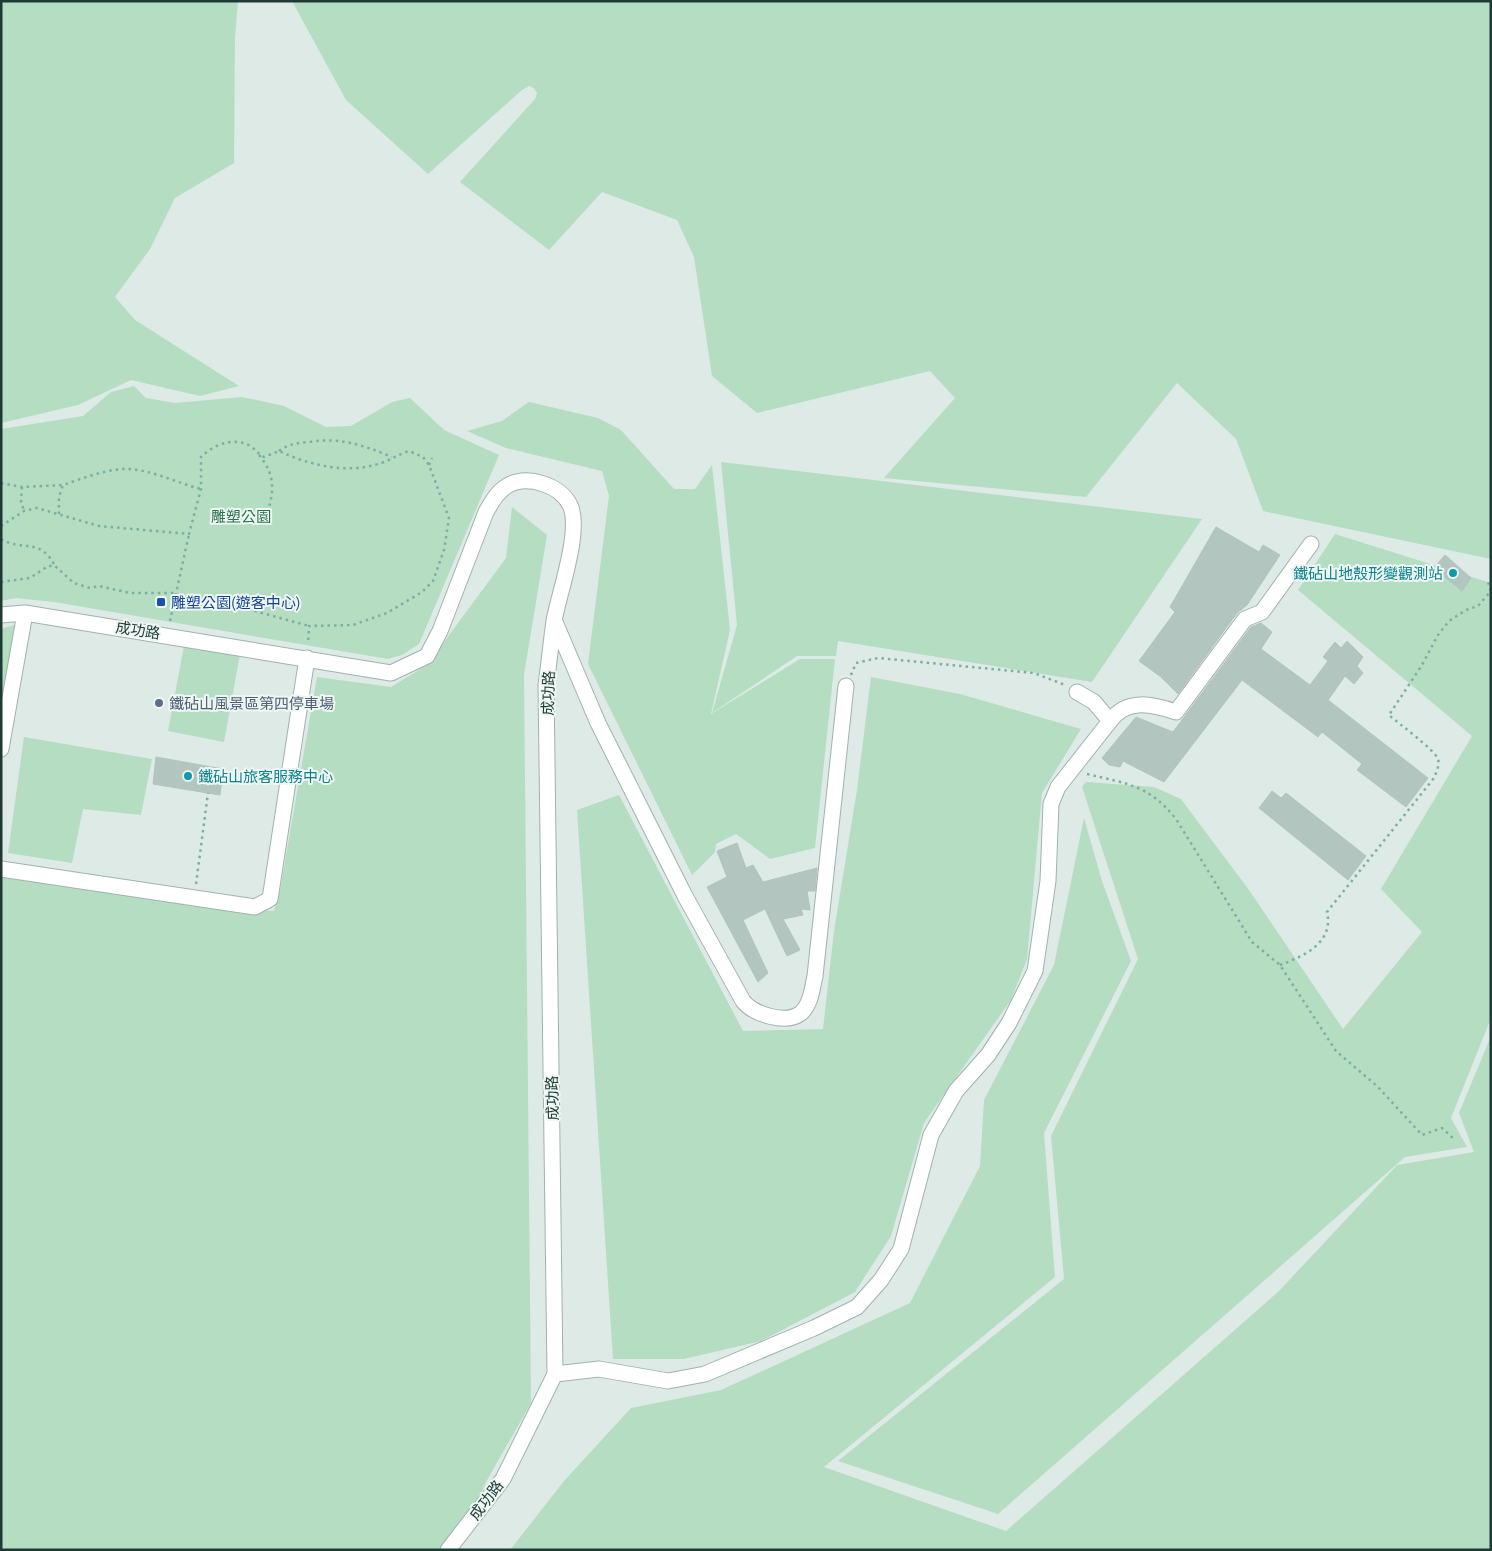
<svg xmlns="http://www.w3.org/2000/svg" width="1492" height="1551" viewBox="0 0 1492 1551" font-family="Ubuntu,'Noto Sans TC',sans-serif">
<rect width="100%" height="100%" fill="#deeae5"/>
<path fill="#b5ddc2" d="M 1,1 L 238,1 L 235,37 L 234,163 L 175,198 L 150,249 L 115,297 L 135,320 L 239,386 L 200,396 L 131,380 L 78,405 L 1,423 Z
M 292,1 L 1491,1 L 1491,559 L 1263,511 L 1236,439 L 1177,383 L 1086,497 L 884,478 L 955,398 L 930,371 L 757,413 L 712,376 L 694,257 L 677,220 L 602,192 L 549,250 L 460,182 L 535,99 L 537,93 L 534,88 L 529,86 L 522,90 L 428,174 L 346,100 Z
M 134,386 L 146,398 L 175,403 L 242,397 L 284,406 L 326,427 L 351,426 L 392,402 L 410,398 L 444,430 L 499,455 L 419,644 L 402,655 L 388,659 L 54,602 L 16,598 L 1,601 L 1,429 L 83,416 L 111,392 Z
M 529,402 L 598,418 L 621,430 L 674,489 L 695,489 L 712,465 L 730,630 L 711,714 L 800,659 L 835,659 L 815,848 L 770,859 L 736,834 L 716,844 L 715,852 L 692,875 L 588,664 L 609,496 L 602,471 L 506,448 L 467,431 L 502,421 Z
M 721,462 L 1202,519 L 1092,682 L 838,641 L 836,656 L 797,656 L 712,713 L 737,625 Z
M 512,507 L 547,535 L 524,675 L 531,1403 L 486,1482 L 457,1550 L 1,1550 L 1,874 L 187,904 L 274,911 L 280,890 L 317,677 L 391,687 L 427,665 L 506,558 Z
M 1335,534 L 1491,583 L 1491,1018 L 1451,1118 L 1467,1147 L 1405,1157 L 998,1514 L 838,1461 L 1064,1279 L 1051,1136 L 1138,959 L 1082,787 L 1086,782 L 1154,787 L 1181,799 L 1249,890 L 1343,1029 L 1422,932 L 1381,889 L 1472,736 L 1298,590 Z
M 17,624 L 1,716 L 1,629 Z
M 184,646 L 240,654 L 224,742 L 168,731 Z
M 871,677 L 960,694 L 1081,729 L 1042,793 L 1027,959 L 1011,1000 L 924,1123 L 891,1236 L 855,1292 L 761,1341 L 684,1359 L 613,1359 L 577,810 L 619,795 L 743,1031 L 823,1029 L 834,931 L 857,790 Z
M 24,737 L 152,759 L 141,815 L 83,809 L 72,863 L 8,853 Z
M 1084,818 L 1102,881 L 1131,961 L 1044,1133 L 1055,1277 L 824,1467 L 1006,1531 L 1279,1291 L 1397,1165 L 1474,1152 L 1459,1113 L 1491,1036 L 1491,1550 L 510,1550 L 564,1481 L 631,1408 L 721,1390 L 910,1303 L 980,1166 L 984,1100 L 1054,965 Z"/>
<path fill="#b3c5bf" stroke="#b0c4bd" d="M 1216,527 L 1259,552 L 1263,545 L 1280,555 L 1247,605 L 1237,613 L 1178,694 L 1161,677 L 1139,661 L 1175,612 L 1170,607 Z
M 1445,555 L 1471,578 L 1462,591 L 1434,568 Z
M 1261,623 L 1272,632 L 1261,649 L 1310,685 L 1328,661 L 1323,657 L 1335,642 L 1341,648 L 1347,641 L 1363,657 L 1357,666 L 1363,673 L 1354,684 L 1345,676 L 1328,700 L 1428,778 L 1406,807 L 1357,770 L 1362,764 L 1322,732 L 1318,737 L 1242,680 L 1164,782 L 1123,761 L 1120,767 L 1109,765 L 1102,758 L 1136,717 L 1173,732 L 1251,627 Z
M 156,757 L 223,769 L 220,795 L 153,784 Z
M 1272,791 L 1281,798 L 1286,793 L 1366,856 L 1348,880 L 1259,808 Z
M 737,843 L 746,868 L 753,865 L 763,882 L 817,868 L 815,891 L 807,891 L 810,910 L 801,909 L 803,915 L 783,919 L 800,950 L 787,956 L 765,909 L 743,920 L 768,973 L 758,982 L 707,887 L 727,877 L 717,851 Z"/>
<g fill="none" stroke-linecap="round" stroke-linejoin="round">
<g stroke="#a1b2ad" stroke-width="17">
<path id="minor" d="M 1,615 L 25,613 L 391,673 L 427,656 L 440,631 L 486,512 C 492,502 497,492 507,486 C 527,474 560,485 570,505 C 582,530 559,593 554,621 C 551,642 549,664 546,685 L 555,1374 L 503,1479 L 448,1550
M 555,622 L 598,723 L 685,896 L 743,1001 C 753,1014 786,1025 801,1013 C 811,1004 812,989 815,976 L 846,686
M 1110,721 C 1127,698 1152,704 1176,712 L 1245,619 L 1262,612 L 1311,544
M 1,749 L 25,613
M 1,869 L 255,907 L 270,899 L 307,658
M 555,1374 L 599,1369 L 668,1381 L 705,1374 L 814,1328 L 857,1307 L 881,1280 L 901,1249 L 931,1135 L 956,1091 L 988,1055 L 1009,1023 L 1035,971 L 1048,881 L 1051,804 L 1058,787 L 1110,721 L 1094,702 L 1077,692"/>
</g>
<path stroke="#7cafa3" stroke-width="2.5" stroke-dasharray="2.5 4" stroke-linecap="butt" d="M 279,451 C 288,444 298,443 309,442 C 340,437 363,445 392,457
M 259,455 C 278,478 273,495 265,521
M 429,465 L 432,458
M 1,483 L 22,487 L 63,485
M 22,487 L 21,501 L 24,511
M 59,514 L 59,497 L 63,485 C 81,479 103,470 123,469 C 149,468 176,483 201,489
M 1,526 L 24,511 L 37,508 L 99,526 L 189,534 L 201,489 L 201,457 C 214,444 235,436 252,447 C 256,451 259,454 264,457 L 279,451 C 309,465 348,475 381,463 C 391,460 399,454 409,451 L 423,457 L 429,465 L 449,518 L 444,550 L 433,581 L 422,592 L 387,613 L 353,625 L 309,626 L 308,644
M 1,539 C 23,552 40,537 55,566
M 1,582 L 30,578 L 48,566 L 55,566 L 74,583 L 90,588 L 99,586 L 130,593 L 177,593
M 173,609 L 221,601 L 243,603 L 255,611 L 309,626
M 170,621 L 189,534
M 851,675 L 856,663 L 878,658 L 1034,673 L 1065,685
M 1087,774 C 1128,784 1149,785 1176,819 L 1252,942 L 1280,965 L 1336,1051 L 1378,1087 L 1422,1135 L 1442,1128 L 1455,1140
M 196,884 L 208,793
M 1280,965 C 1304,956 1334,943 1327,912 L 1434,778 C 1436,773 1440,765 1438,759 C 1434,749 1399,724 1389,715 L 1422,665 L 1438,635 L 1449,621 L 1466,610 L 1478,606 L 1491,591 L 1488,582 L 1491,578"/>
<use href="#minor" stroke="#fff" stroke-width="15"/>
</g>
<g fill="#0f9aa8" stroke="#eef7f3" stroke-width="2">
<circle cx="1453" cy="573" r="5"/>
<circle cx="188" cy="776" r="5"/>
</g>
<rect fill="#1a4fb4" stroke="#eef7f3" stroke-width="2" x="156" y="597" width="10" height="10" rx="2.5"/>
<circle fill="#5c6f8a" stroke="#eef7f3" stroke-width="2" cx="159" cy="703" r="5"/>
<g text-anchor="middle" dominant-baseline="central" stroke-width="4" stroke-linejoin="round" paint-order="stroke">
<g font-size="15" fill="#27724a" stroke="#eef7f3">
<text x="241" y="516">雕塑公園</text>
</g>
<g font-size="15" fill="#0d838f" stroke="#eef7f3" text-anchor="end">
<text x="1443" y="573">鐵砧山地殼形變觀測站</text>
<text x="198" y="776" text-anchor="start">鐵砧山旅客服務中心</text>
</g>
<g font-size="15" fill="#164399" stroke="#eef7f3" text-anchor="start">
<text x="171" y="602">雕塑公園(遊客中心)</text>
</g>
<g font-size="15" fill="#1f3a35" stroke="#eef7f3">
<text transform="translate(138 630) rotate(9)">成功路</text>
<text transform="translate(548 693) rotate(-88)">成功路</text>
<text transform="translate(552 1098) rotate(-91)">成功路</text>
<text transform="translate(486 1500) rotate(-53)">成功路</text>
</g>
<g font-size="15" fill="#4e5e75" stroke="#eef7f3" text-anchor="start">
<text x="169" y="703">鐵砧山風景區第四停車場</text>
</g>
</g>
<rect width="1492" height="1551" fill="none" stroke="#1f3a35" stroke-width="5"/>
</svg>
